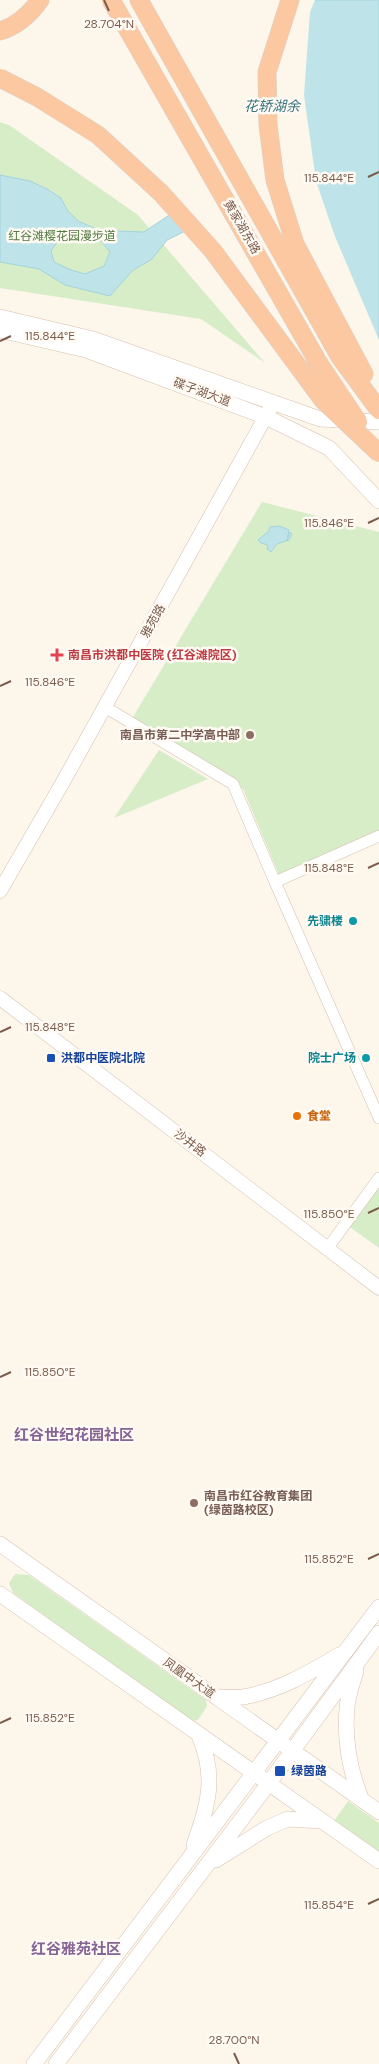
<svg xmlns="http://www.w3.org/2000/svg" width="379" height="2064" viewBox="0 0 379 2064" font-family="'DM Sans','Noto Sans SC',sans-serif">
<rect width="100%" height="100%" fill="#fdf6eb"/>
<path fill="#d7edc8" d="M 0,122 L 9,125 L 138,215 L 265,363 L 201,319 L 0,288 Z
M 262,502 L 379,532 L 379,832 L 279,875 L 243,789 L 133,717 Z
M 159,750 L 208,779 L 114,818 Z
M 379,1184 L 379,1248 L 347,1225 Z
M 15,1574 L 29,1575 L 206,1700 L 207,1706 L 198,1720 L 191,1721 L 13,1593 L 9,1583 Z
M 348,1801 L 379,1823 L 379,1853 L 334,1821 Z"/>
<path fill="#bee3e9" stroke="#a3d4db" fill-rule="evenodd" d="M 0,0 L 379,0 L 379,378 L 224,212 L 167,240 L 152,259 L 132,271 L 110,296 L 65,285 L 39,269 L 0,262 L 0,175 L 30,181 L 47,189 L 61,198 L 67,210 L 78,221 L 105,233 L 118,231 L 144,232 L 205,191 L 91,75 ZM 73,233 L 87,238 L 101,241 L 110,252 L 104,266 L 85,274 L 71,270 L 54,262 L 51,251 L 62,234 Z
M 279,526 L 289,530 L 287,540 L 290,532 L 292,534 L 289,540 L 277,544 L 271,552 L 267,549 L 268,545 L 261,543 L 258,540 L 269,531 L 270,527 Z"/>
<path fill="#fdf6eb" d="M 0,0 L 315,0 L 310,12 L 304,95 L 316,181 L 334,234 L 379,340 L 379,381 L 224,215 L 185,234 L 168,213 L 201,191 L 89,77 L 0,44 Z"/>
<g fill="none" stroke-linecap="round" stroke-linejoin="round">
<g stroke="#d2beaf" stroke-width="12">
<path id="minor" d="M 105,707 L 233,784 L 275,882
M 379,836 L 275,882 L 379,1118
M 327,1249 L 379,1178"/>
</g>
<g stroke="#d2beaf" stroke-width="15">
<path id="tertiary" d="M 0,891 L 63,782 L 271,407
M 0,998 L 379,1288"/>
</g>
<g stroke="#d7c0af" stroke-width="16">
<path id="secondary" d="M 0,317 L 93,339 L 320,419 L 379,422
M 0,330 L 86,350 L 266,417 L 329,448 L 379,501
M 0,1544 L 379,1812
M 0,1594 L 379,1861
M 356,1671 C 353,1683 347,1696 347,1709 C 344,1738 350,1773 362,1800
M 216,1697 C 225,1697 235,1698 243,1697 C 278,1691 309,1673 339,1655
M 194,1845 C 208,1804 217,1778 199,1735
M 216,1860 L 267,1828 L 288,1819 L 322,1821
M 34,2064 L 379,1607
M 56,2064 L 260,1795 L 379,1633"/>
</g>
<g stroke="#dad1cd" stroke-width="19">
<path id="trunk" d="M 139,0 L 340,357 L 379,410
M 290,0 L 267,72 L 268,125 L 275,180 L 295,244 L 364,374
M 0,31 C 17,26 30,14 40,0"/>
</g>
<use href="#minor" stroke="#fff" stroke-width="11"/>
<use href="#tertiary" stroke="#fff" stroke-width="14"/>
<use href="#secondary" stroke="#fff" stroke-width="15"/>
<use href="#trunk" stroke="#fbc8a1" stroke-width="18"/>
<g stroke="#dad1cd" stroke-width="19" stroke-linecap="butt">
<path id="trunk-bridge" d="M 111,0 L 318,362 L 358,422
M 0,78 L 37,97 L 98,135 L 161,193 L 213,251 L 323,400 L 379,453"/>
</g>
<use href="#trunk-bridge" stroke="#fbc8a1" stroke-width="18"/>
</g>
<path fill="none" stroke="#7b5c4c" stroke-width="2" d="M 104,0 L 109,11M 368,177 L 379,172M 0,341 L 11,336M 368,523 L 379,518M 0,686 L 11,681M 368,868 L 379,863M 0,1032 L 11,1027M 368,1213 L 379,1208M 0,1377 L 11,1372M 368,1559 L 379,1554M 0,1723 L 11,1718M 368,1904 L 379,1899M 234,2053 L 239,2064"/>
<path fill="#e0444e" stroke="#fffaf3" stroke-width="2" d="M54.5 647.5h5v5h5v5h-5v5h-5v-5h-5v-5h5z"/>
<g fill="#8d6e63" stroke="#fffaf3" stroke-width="2">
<circle cx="250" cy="735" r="5"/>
<circle cx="194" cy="1503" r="5"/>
</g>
<g fill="#0f9aa8" stroke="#fffaf3" stroke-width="2">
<circle cx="353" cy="921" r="5"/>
<circle cx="366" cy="1058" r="5"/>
</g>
<g fill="#1a4fb4" stroke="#fffaf3" stroke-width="2">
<rect x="46" y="1053" width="10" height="10" rx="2.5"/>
<rect x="274" y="1765" width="12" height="12" rx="2.5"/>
</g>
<circle fill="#e8710a" stroke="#fffaf3" stroke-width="2" cx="297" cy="1116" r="5"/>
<g text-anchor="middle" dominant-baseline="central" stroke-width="5" stroke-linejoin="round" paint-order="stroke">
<g font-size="12" fill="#7b5c4c" stroke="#fffaf3">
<text transform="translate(242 227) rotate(60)">黄家湖东路</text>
<text transform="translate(202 392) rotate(20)">碟子湖大道</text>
<text transform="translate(153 621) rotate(-61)">雅苑路</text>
<text transform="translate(190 1143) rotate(37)">沙井路</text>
<text transform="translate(189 1678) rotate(35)">凤凰中大道</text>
</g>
<g font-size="12" fill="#527b40" stroke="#fffaf3">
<text x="62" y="236">红谷滩樱花园漫步道</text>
</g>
<g font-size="12" font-weight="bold" fill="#be3a42" stroke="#fffaf3" text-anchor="start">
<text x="68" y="655">南昌市洪都中医院 (红谷滩院区)</text>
</g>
<g font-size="12" font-weight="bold" fill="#785e54" stroke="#fffaf3" text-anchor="end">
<text x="240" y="735">南昌市第二中学高中部</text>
<text x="204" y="1496" text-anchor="start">南昌市红谷教育集团<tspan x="204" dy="14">(绿茵路校区)</tspan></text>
</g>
<g font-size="12" font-weight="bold" fill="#0d838f" stroke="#fffaf3" text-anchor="end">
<text x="343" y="921">先骕楼</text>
<text x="356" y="1058">院士广场</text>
</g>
<g font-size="12" font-weight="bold" fill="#164399" stroke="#fffaf3" text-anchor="start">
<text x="61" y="1058">洪都中医院北院</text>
<text x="291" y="1771">绿茵路</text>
</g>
<g font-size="12" font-weight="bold" fill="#c56008" stroke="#fffaf3" text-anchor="start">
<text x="307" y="1116">食堂</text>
</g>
<g font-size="14" font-style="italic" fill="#3d7680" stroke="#fffaf3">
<text x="272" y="106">花轿湖余</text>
</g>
<g font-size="15" font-weight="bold" fill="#856496" stroke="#fffaf3">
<text x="74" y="1435">红谷世纪花园社区</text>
<text x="76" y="1949">红谷雅苑社区</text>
</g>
</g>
<g font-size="12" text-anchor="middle" fill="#7b5c4c" stroke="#fffaf3" stroke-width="5" stroke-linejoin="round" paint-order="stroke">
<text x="109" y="28">28.704°N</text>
<text x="329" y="182">115.844°E</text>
<text x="50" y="340">115.844°E</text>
<text x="329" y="527">115.846°E</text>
<text x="50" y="686">115.846°E</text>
<text x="329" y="872">115.848°E</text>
<text x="50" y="1031">115.848°E</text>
<text x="329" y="1218">115.850°E</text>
<text x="50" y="1376">115.850°E</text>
<text x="329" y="1563">115.852°E</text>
<text x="50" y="1722">115.852°E</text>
<text x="329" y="1909">115.854°E</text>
<text x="234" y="2044">28.700°N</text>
</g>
</svg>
